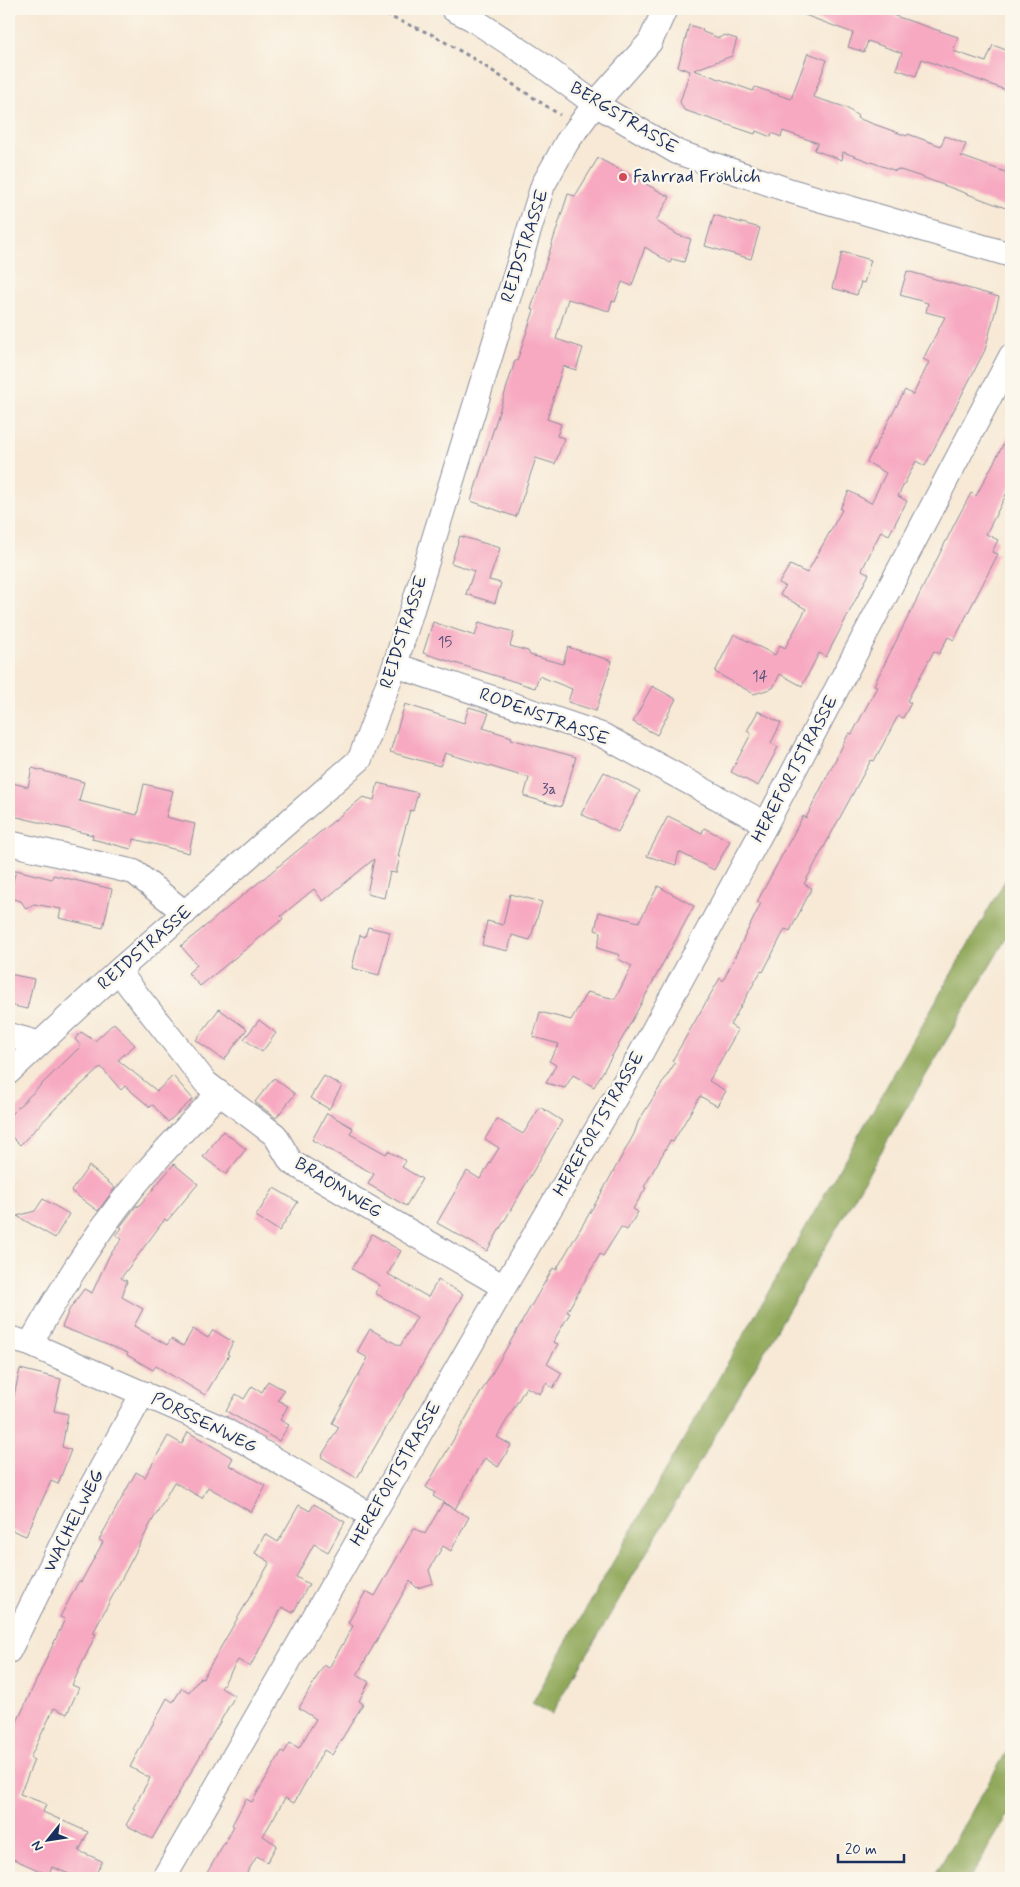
<svg xmlns="http://www.w3.org/2000/svg" width="1020" height="1887" viewBox="0 0 1020 1887" font-family="Mynerve,sans-serif">
<rect width="100%" height="100%" fill="#fbf7ec"/>
<filter id="ink" filterUnits="userSpaceOnUse"><feTurbulence type="fractalNoise" baseFrequency=".02" numOctaves="2"/><feDisplacementMap in="SourceGraphic" scale="10" xChannelSelector="R" yChannelSelector="G"/><feConvolveMatrix kernelMatrix="1 2 1 2 8 2 1 2 1" color-interpolation-filters="sRGB"/></filter>
<filter id="wash" filterUnits="userSpaceOnUse"><feTurbulence type="fractalNoise" baseFrequency=".0096" numOctaves="4" result="noise"/><feDisplacementMap in="SourceGraphic" scale="20" xChannelSelector="R" yChannelSelector="G"/><feGaussianBlur stdDeviation="1.12" result="paint"/><feColorMatrix in="noise" values="0 0 0 0 0 0 0 0 0 0 0 0 0 0 0 0 0 1.4 0 .05"/><feComposite in="paint" operator="in"/></filter>
<g filter="url(#wash)">
<rect width="100%" height="100%" fill="#f7e9d5"/>
<path fill="#90a85a" stroke="#566c5c" d="M 1011,870 L 1011,930 L 552,1714 L 532,1703 Z
M 1011,1744 L 1011,1810 L 970,1878 L 933,1878 Z"/>
<g id="blocks">
<path fill="#f7a9c1" d="M 795,9 L 874,9 L 958,37 L 953,51 L 986,62 L 993,45 L 1011,52 L 1011,92 L 922,59 L 916,76 L 896,69 L 902,53 L 868,41 L 864,52 L 848,47 L 853,33 L 794,11 Z
M 689,25 L 702,29 L 703,32 L 719,38 L 724,35 L 737,39 L 732,56 L 694,70 L 753,91 L 755,87 L 791,99 L 808,53 L 827,60 L 813,97 L 845,107 L 858,116 L 857,118 L 907,136 L 908,134 L 941,146 L 945,136 L 966,144 L 961,156 L 1011,174 L 1011,210 L 919,176 L 897,169 L 896,171 L 843,152 L 842,160 L 814,150 L 818,143 L 783,131 L 781,137 L 772,133 L 771,137 L 756,131 L 755,134 L 684,110 L 680,102 L 690,71 L 678,67 Z
M 598,158 L 670,197 L 656,221 L 678,235 L 691,239 L 684,262 L 672,259 L 670,263 L 645,247 L 632,286 L 622,282 L 615,302 L 612,301 L 609,311 L 568,299 L 556,339 L 583,348 L 576,370 L 563,366 L 547,419 L 561,424 L 557,436 L 564,438 L 555,464 L 536,458 L 516,517 L 471,501 L 515,361 L 517,361 L 534,310 L 531,309 L 568,194 L 575,196 Z
M 714,215 L 760,228 L 751,259 L 705,246 Z
M 842,252 L 871,260 L 864,283 L 861,282 L 857,295 L 832,288 Z
M 907,271 L 999,297 L 985,350 L 925,466 L 916,461 L 898,496 L 907,501 L 889,535 L 881,531 L 862,570 L 869,574 L 826,657 L 819,653 L 802,686 L 780,674 L 773,688 L 754,694 L 715,672 L 734,634 L 775,655 L 780,645 L 785,648 L 806,609 L 780,595 L 785,586 L 779,583 L 790,565 L 807,573 L 842,510 L 840,509 L 849,491 L 871,503 L 886,473 L 867,462 L 905,390 L 913,395 L 929,362 L 923,359 L 945,317 L 926,312 L 928,303 L 900,295 Z
M 1011,430 L 1011,485 L 986,534 L 998,540 L 992,552 L 998,554 L 954,640 L 948,637 L 939,654 L 934,651 L 907,701 L 911,703 L 903,718 L 898,716 L 874,761 L 871,760 L 804,884 L 812,888 L 790,931 L 785,929 L 763,972 L 761,971 L 730,1025 L 738,1030 L 709,1081 L 726,1091 L 717,1106 L 700,1096 L 673,1142 L 670,1141 L 644,1187 L 646,1188 L 633,1209 L 638,1212 L 627,1230 L 621,1227 L 603,1256 L 600,1254 L 567,1312 L 570,1313 L 553,1342 L 558,1344 L 547,1364 L 562,1373 L 553,1388 L 546,1383 L 540,1394 L 526,1387 L 497,1437 L 511,1445 L 505,1456 L 498,1467 L 485,1458 L 455,1509 L 433,1496 L 435,1493 L 426,1487 L 553,1268 L 556,1270 L 602,1192 L 634,1134 L 638,1122 L 675,1063 L 672,1061 L 720,978 L 723,981 L 761,903 L 757,902 L 803,816 L 806,818 L 849,733 L 852,734 L 877,687 L 874,685 L 957,519 L 971,493 L 976,496 Z
M 460,536 L 500,548 L 489,580 L 501,583 L 495,603 L 466,594 L 474,571 L 451,563 Z
M 433,622 L 475,636 L 479,622 L 514,632 L 510,646 L 528,651 L 530,655 L 563,664 L 568,647 L 612,661 L 596,711 L 568,702 L 572,689 L 539,676 L 535,688 L 423,653 Z
M 652,686 L 676,699 L 657,735 L 633,722 Z
M 405,704 L 464,723 L 469,707 L 489,713 L 483,728 L 512,737 L 511,739 L 576,757 L 561,807 L 524,796 L 529,778 L 445,753 L 440,766 L 390,752 Z
M 758,711 L 781,723 L 771,743 L 778,747 L 758,786 L 731,772 L 751,734 L 747,731 Z
M 32,768 L 84,782 L 79,801 L 137,815 L 144,784 L 173,791 L 166,817 L 195,824 L 189,853 L 134,839 L 131,849 L 92,839 L 93,835 L 9,815 L 9,782 L 28,787 Z
M 604,772 L 640,791 L 618,832 L 581,814 Z
M 378,783 L 418,793 L 413,811 L 410,810 L 398,856 L 400,857 L 396,873 L 390,872 L 384,898 L 367,894 L 374,859 L 323,901 L 314,889 L 281,916 L 283,919 L 200,986 L 188,973 L 197,965 L 181,946 L 363,797 L 374,800 Z
M 668,816 L 702,833 L 704,828 L 730,841 L 714,870 L 679,852 L 676,865 L 647,856 Z
M 16,870 L 52,879 L 53,875 L 112,889 L 103,928 L 59,918 L 61,909 L 34,904 L 26,909 L 21,901 L 9,898 Z
M 658,886 L 694,906 L 623,1037 L 594,1087 L 573,1075 L 565,1088 L 546,1083 L 556,1065 L 549,1061 L 559,1044 L 533,1037 L 540,1012 L 571,1020 L 587,992 L 615,999 L 632,966 L 618,959 L 620,955 L 597,948 L 601,932 L 595,930 L 599,912 L 639,922 Z
M 510,894 L 542,902 L 530,940 L 512,935 L 508,951 L 482,945 L 487,921 L 503,925 Z
M 368,927 L 390,932 L 379,975 L 352,968 L 360,935 L 365,937 Z
M 9,974 L 34,979 L 27,1009 L 9,1005 Z
M 219,1009 L 247,1029 L 224,1060 L 196,1040 Z
M 259,1020 L 276,1033 L 262,1052 L 244,1039 Z
M 114,1023 L 135,1045 L 118,1060 L 157,1091 L 173,1076 L 193,1099 L 168,1122 L 153,1105 L 150,1107 L 125,1086 L 121,1090 L 101,1067 L 59,1105 L 20,1145 L 9,1134 L 9,1116 L 81,1046 L 75,1039 L 81,1032 L 95,1041 Z
M 324,1076 L 342,1086 L 329,1109 L 310,1098 Z
M 274,1078 L 295,1094 L 276,1118 L 255,1102 Z
M 540,1107 L 562,1121 L 487,1251 L 437,1223 L 467,1171 L 480,1179 L 499,1148 L 485,1139 L 497,1119 L 523,1134 Z
M 327,1113 L 353,1128 L 350,1134 L 386,1154 L 388,1151 L 406,1161 L 402,1167 L 422,1179 L 406,1206 L 368,1184 L 374,1174 L 312,1140 Z
M 223,1131 L 246,1149 L 226,1174 L 203,1157 Z
M 174,1164 L 198,1184 L 167,1221 L 165,1219 L 121,1278 L 127,1281 L 122,1297 L 143,1309 L 134,1326 L 167,1345 L 171,1339 L 183,1346 L 193,1329 L 208,1338 L 213,1330 L 233,1342 L 227,1354 L 229,1355 L 205,1395 L 156,1366 L 153,1370 L 127,1355 L 128,1353 L 62,1327 L 69,1310 L 84,1289 L 92,1293 L 109,1256 L 122,1239 L 116,1235 L 122,1228 L 120,1227 L 137,1205 L 138,1207 Z
M 89,1166 L 115,1188 L 98,1211 L 71,1191 Z
M 274,1188 L 298,1202 L 279,1231 L 256,1216 Z
M 43,1199 L 69,1214 L 55,1238 L 17,1216 L 35,1211 Z
M 372,1234 L 401,1251 L 388,1274 L 428,1297 L 438,1280 L 463,1294 L 357,1478 L 321,1457 L 339,1427 L 332,1423 L 368,1358 L 357,1352 L 370,1329 L 400,1346 L 417,1317 L 375,1293 L 380,1285 L 352,1269 Z
M 20,1369 L 61,1379 L 54,1411 L 68,1414 L 62,1447 L 71,1450 L 58,1484 L 51,1481 L 26,1536 L 9,1529 L 9,1418 Z
M 268,1381 L 284,1390 L 278,1400 L 288,1406 L 280,1420 L 289,1425 L 279,1441 L 226,1411 L 236,1394 L 244,1399 L 252,1386 L 262,1392 Z
M 188,1432 L 233,1458 L 229,1465 L 266,1486 L 251,1512 L 208,1487 L 202,1498 L 174,1482 L 151,1523 L 93,1633 L 96,1634 L 72,1685 L 79,1688 L 67,1714 L 54,1708 L 30,1758 L 34,1760 L 20,1794 L 46,1804 L 43,1812 L 88,1832 L 79,1851 L 102,1861 L 94,1878 L 79,1878 L 52,1867 L 49,1875 L 9,1857 L 9,1739 L 65,1619 L 60,1617 L 79,1581 L 81,1582 L 103,1542 L 99,1540 L 136,1472 L 145,1477 L 168,1436 L 182,1444 Z
M 443,1503 L 469,1517 L 451,1551 L 443,1546 L 429,1570 L 433,1583 L 417,1588 L 410,1581 L 357,1675 L 369,1682 L 359,1701 L 363,1704 L 332,1755 L 324,1750 L 294,1803 L 285,1798 L 263,1836 L 277,1845 L 267,1862 L 257,1856 L 244,1878 L 204,1878 L 234,1826 L 232,1825 L 246,1799 L 252,1802 L 282,1751 L 284,1753 L 290,1743 L 299,1748 L 316,1719 L 299,1708 L 324,1665 L 329,1668 L 353,1626 L 348,1623 L 366,1591 L 375,1596 L 414,1528 L 425,1534 Z
M 314,1504 L 345,1522 L 328,1552 L 314,1544 L 296,1577 L 309,1584 L 293,1613 L 282,1607 L 250,1667 L 238,1660 L 221,1688 L 235,1696 L 152,1839 L 126,1825 L 135,1809 L 133,1808 L 150,1778 L 130,1767 L 167,1698 L 173,1702 L 182,1688 L 189,1692 L 201,1677 L 203,1678 L 270,1562 L 255,1553 L 265,1534 L 278,1542 L 299,1505 L 310,1511 Z"/>
</g>
</g>
<g filter="url(#ink)">
<use href="#blocks" fill-opacity="0" stroke="#898c9a" stroke-width="1"/>
<g fill="none" stroke-linecap="round" stroke-linejoin="round">
<g stroke="#898c9a" stroke-width="26">
<path id="minor" d="M 453,9 L 471,18 L 535,60 L 595,104 L 677,152 L 791,191 L 1011,255
M 395,665 L 602,735 L 766,824
M 9,843 L 134,872 L 185,913
M 118,971 L 206,1083 L 275,1135 L 291,1162 L 504,1287
M 9,1035 L 38,1043
M 9,1072 L 118,971 L 360,759 L 395,665 L 543,185 L 567,142 L 595,104 L 650,42 L 665,9
M 9,1338 L 30,1344 L 221,1428 L 372,1516
M 30,1344 C 61,1290 92,1238 131,1190 C 158,1156 189,1125 219,1093
M 9,1651 L 80,1507 L 143,1393
M 164,1878 L 504,1287 L 635,1064 L 766,824 L 1011,356"/>
</g>
<path stroke="#898c9a" stroke-width="3" stroke-dasharray="4 4" stroke-linecap="butt" d="M 371,9 L 431,34 L 474,59 L 560,115"/>
<use href="#minor" stroke="#fff" stroke-width="24"/>
</g>
</g>
<circle fill="#d1495b" stroke="#fbf7ec" stroke-width="2" cx="623" cy="177" r="5"/>
<g text-anchor="middle" dominant-baseline="central" stroke-width="5" stroke-linejoin="round" paint-order="stroke">
<g font-size="15" fill="#524e77">
<text x="445" y="643">15</text>
<text x="760" y="677">14</text>
<text x="549" y="790">3a</text>
</g>
<g font-size="18" fill="#1b2f5e" stroke="#fbf7ec">
<text transform="translate(624 118) rotate(31)">BERGSTRASSE</text>
<text transform="translate(525 246) rotate(-72)">REIDSTRASSE</text>
<text transform="translate(404 632) rotate(-72)">REIDSTRASSE</text>
<text transform="translate(544 717) rotate(20)">RODENSTRASSE</text>
<text transform="translate(795 769) rotate(-62)">HEREFORTSTRASSE</text>
<text transform="translate(145 948) rotate(-41)">REIDSTRASSE</text>
<text transform="translate(599 1124) rotate(-60)">HEREFORTSTRASSE</text>
<text transform="translate(338 1188) rotate(32)">BRAOMWEG</text>
<text transform="translate(204 1423) rotate(26)">PORSSENWEG</text>
<text transform="translate(396 1474) rotate(-60)">HEREFORTSTRASSE</text>
<text transform="translate(74 1521) rotate(-63)">WACHELWEG</text>
</g>
<g font-size="18" fill="#1b2f5e" stroke="#fbf7ec" text-anchor="start">
<text x="633" y="177">Fahrrad Fröhlich</text>
</g>
</g>
<rect width="1020" height="1887" fill="none" stroke="#fbf7ec" stroke-width="30"/>
<g transform="translate(48 1840) rotate(240)" stroke="#fbf7ec" stroke-width="4" paint-order="stroke">
<path d="M0-4L9 19L0 12L-9 19Z" fill="#1b2f5e"/>
<text y="-8" font-size="14" font-weight="bold" text-anchor="middle" fill="#1b2f5e">N</text>
</g>
<path d="M838 1854v8h66v-8" fill="none" stroke="#1b2f5e" stroke-width="2.5"/>
<text x="845" y="1854" font-size="15" fill="#1b2f5e" stroke="#fbf7ec" stroke-width="4" paint-order="stroke">20 m</text>
</svg>
